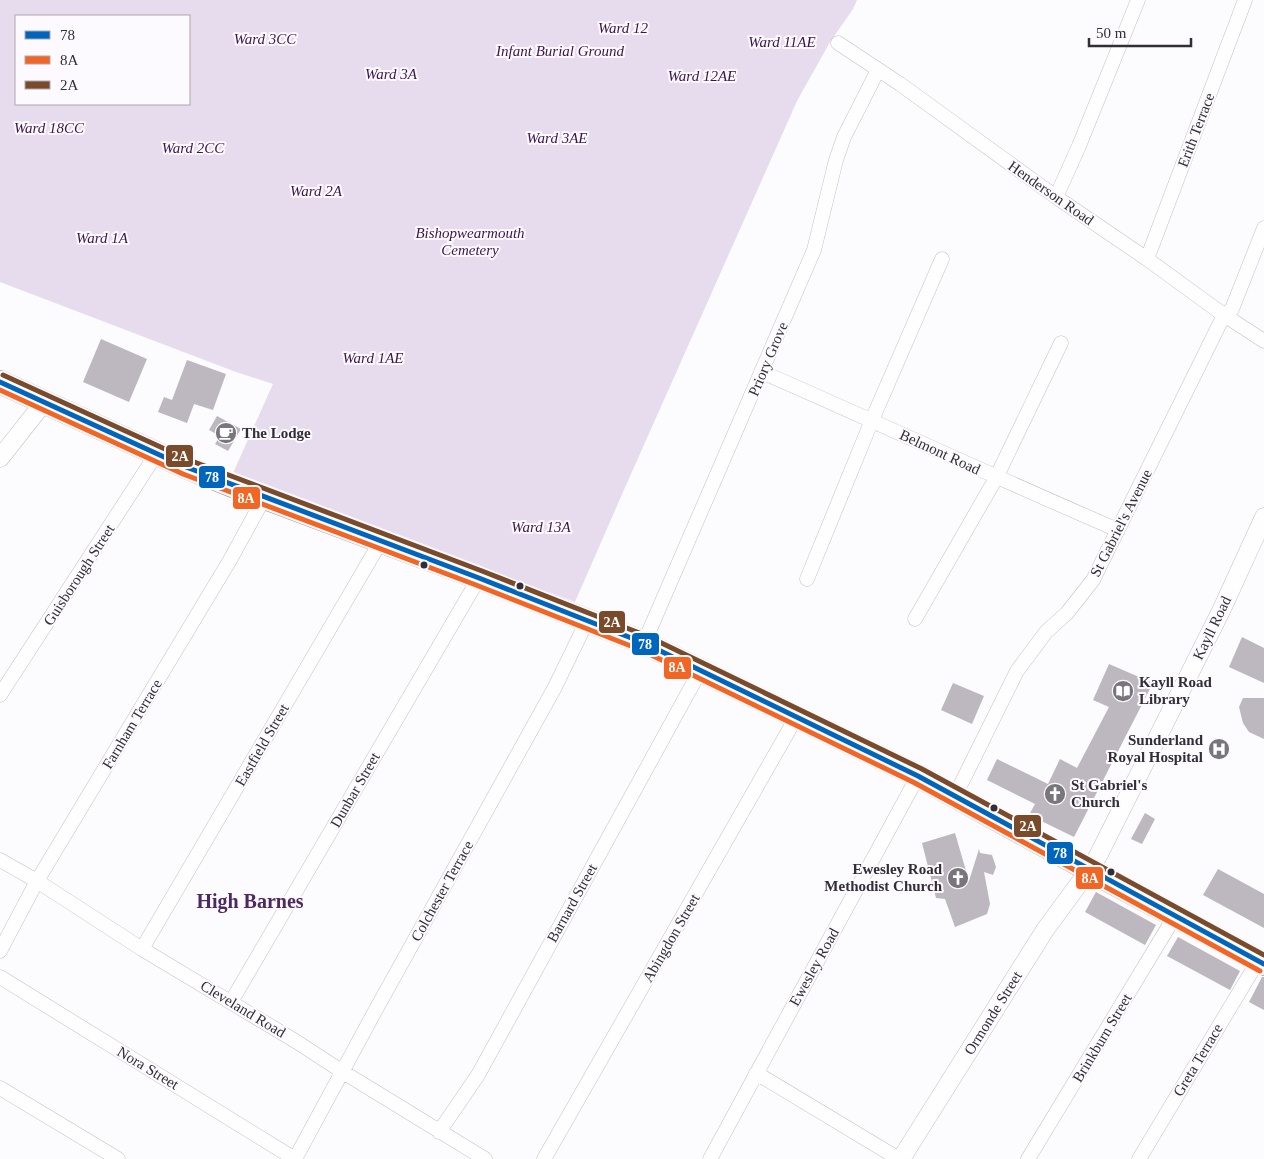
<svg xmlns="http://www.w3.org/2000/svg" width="1264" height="1159" viewBox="0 0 1264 1159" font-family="Georgia,serif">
<rect width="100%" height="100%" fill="#fcfbfd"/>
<path fill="#e7dcee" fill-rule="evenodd" d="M 0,0 L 857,0 L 853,9 L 830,42 L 797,101 L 623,492 L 575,602 L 233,473 L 273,384 L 236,372 L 0,282 ZM 16,16 L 189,16 L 189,104 L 16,104 Z"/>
<path fill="#bdb7c0" d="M 101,339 L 147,359 L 129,402 L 83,382 Z
M 187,360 L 226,374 L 213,410 L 194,404 L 187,423 L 158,412 L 164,397 L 172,400 Z
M 217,416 L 241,429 L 228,451 L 215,444 L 220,436 L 209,430 Z
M 1242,637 L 1264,648 L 1264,683 L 1229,667 Z
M 1109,664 L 1153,683 L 1074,837 L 1029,815 L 1035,804 L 987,780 L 997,759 L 1048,784 L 1060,759 L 1077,768 L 1109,707 L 1093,700 Z
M 953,683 L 984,696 L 972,724 L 941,710 Z
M 1243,698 L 1264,698 L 1264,739 L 1249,732 L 1243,723 L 1239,707 Z
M 1145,813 L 1155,819 L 1142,844 L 1131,839 Z
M 955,833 L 969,881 L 979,849 L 980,853 L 992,855 L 996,867 L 993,875 L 984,872 L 990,904 L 987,914 L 955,927 L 945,899 L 936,898 L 922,843 Z
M 1218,869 L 1264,894 L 1264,928 L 1203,895 Z
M 1096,892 L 1156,925 L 1145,945 L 1085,912 Z
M 1178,937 L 1240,971 L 1230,990 L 1167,956 Z
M 1262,977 L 1264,977 L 1264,1010 L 1249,1002 Z"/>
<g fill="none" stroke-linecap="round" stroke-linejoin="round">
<g stroke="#c3c0c4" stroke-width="15">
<path id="minor" d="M 838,43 L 900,84 L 1056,197 L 1147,259 L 1224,315 L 1264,341
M 1056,197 L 1079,146 L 1138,0
M 1147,259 L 1245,0
M 762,372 C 881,424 999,479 1118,530
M 807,579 L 872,420 L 942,259
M 915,619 L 996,478 L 1061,343
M 644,643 L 814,250 L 836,160 L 844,137 L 878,70
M 0,695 L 157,453
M 955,796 L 1017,671 L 1046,632 L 1067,613 L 1093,580 L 1224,315 L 1232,309 L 1264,228
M 0,860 L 37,881 L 142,949 L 297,1042 L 343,1072 L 485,1159
M 142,949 L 381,541
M 0,951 L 37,881 L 230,560 L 264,498
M 0,977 L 295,1159
M 231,1002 L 479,578
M 756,1073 L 899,1159
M 0,1088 L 118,1159
M 439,1132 L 478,1075 L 700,671
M 295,1159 L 374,1013 L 555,687 L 587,621
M 544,1159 L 797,716
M 710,1159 L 918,776
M 1028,1159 L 1175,916
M 1139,1159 L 1258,961"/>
</g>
<g stroke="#c3c0c4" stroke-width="19">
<path id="tertiary" d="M 0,458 L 45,401
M 901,1159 L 1045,930 L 1089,870 L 1098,856 L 1221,611 L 1264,517"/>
</g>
<g stroke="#b2acb6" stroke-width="24">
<path id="primary" d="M 0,382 L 186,467 L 233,486 L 479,578 L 644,643 L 918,776 L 1089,870 L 1264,964"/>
</g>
<use href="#minor" stroke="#fffeff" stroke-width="14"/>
<use href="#tertiary" stroke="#fffeff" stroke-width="18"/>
<use href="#primary" stroke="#eae7ec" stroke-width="22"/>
<g stroke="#fcfafe" stroke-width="9">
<path id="bus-1" d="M 0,382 L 186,467 L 479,578 L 644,643 L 918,776 L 1264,964"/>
</g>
<g stroke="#fcfafe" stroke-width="9">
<path id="bus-2" d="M 0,390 L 183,474 L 476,585 L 641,650 L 915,783 L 1260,971"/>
</g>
<g stroke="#fcfafe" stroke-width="9">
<path id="bus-3" d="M 3,375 L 189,460 L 482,571 L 647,636 L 922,769 L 1264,955"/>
</g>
<use href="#bus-1" stroke="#0065bd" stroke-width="5"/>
<use href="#bus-2" stroke="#f26522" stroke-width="5"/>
<use href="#bus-3" stroke="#7a4b2a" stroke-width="5"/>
</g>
<defs>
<g id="cafe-disc" transform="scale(1.125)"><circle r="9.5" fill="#79757c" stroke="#fcfafe"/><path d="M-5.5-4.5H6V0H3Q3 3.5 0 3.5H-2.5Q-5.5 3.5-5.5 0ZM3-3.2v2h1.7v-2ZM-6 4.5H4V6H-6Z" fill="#fff"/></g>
<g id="library-disc" transform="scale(1.125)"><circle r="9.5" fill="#79757c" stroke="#fcfafe"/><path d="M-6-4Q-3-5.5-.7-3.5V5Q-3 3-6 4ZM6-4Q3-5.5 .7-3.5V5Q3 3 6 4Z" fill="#fff"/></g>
<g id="hospital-disc" transform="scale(1.125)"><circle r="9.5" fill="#79757c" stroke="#fcfafe"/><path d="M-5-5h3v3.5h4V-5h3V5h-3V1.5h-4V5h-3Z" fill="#fff"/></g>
<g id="church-disc" transform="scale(1.125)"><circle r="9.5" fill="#79757c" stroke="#fcfafe"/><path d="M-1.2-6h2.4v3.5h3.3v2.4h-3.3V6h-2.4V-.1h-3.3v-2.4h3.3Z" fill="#fff"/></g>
</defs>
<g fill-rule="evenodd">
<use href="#cafe-disc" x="226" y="433"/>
<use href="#library-disc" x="1123" y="691"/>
<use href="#hospital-disc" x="1219" y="749"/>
<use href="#church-disc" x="1055" y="794"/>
<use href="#church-disc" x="958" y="878"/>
</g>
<g fill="#322d36" stroke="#fcfafe" stroke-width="2">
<circle cx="424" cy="565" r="4.5"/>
<circle cx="520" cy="586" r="4.5"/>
<circle cx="994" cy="808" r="4.5"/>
<circle cx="1111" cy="872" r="4.5"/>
</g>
<g text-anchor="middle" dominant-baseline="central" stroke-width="4" stroke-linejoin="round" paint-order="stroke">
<g font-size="15" font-style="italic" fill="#3a144e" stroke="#fcfafe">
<text x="623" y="28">Ward 12</text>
<text x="265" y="39">Ward 3CC</text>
<text x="782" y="42">Ward 11AE</text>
<text x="560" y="51">Infant Burial Ground</text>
<text x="391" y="74">Ward 3A</text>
<text x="702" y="76">Ward 12AE</text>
<text x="49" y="128">Ward 18CC</text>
<text x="557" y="138">Ward 3AE</text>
<text x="193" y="148">Ward 2CC</text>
<text x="316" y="191">Ward 2A</text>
<text x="470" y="233">Bishopwearmouth<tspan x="470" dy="17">Cemetery</tspan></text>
<text x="102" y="238">Ward 1A</text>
<text x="373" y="358">Ward 1AE</text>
<text x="541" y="527">Ward 13A</text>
</g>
<g font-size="15" fill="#322d36" stroke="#fcfafe">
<text transform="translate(1196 130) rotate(-69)">Erith Terrace</text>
<text transform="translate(1051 193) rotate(35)">Henderson Road</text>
<text transform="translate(768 359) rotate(-67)">Priory Grove</text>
<text transform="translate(940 452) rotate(25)">Belmont Road</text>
<text transform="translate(1121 523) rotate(-63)">St Gabriel's Avenue</text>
<text transform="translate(79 575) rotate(-57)">Guisborough Street</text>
<text transform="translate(1212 628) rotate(-64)">Kayll Road</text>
<text transform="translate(132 724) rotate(-59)">Farnham Terrace</text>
<text transform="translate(262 745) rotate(-60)">Eastfield Street</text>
<text transform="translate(355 790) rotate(-60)">Dunbar Street</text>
<text transform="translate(442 891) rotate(-61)">Colchester Terrace</text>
<text transform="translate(572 903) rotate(-61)">Barnard Street</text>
<text transform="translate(671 938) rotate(-60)">Abingdon Street</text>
<text transform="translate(814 967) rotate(-61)">Ewesley Road</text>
<text transform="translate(243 1009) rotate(31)">Cleveland Road</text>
<text transform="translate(993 1013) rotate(-58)">Ormonde Street</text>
<text transform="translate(1102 1038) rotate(-59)">Brinkburn Street</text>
<text transform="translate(1198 1060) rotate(-59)">Greta Terrace</text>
<text transform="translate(148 1068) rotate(31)">Nora Street</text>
</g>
<g font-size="15" font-weight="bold" fill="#322d36" stroke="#fcfafe" text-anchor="start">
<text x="242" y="433">The Lodge</text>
<text x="1139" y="682">Kayll Road<tspan x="1139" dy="17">Library</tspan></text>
<text x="1203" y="740" text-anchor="end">Sunderland<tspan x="1203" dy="17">Royal Hospital</tspan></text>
<text x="1071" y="785">St Gabriel's<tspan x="1071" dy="17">Church</tspan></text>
<text x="942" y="869" text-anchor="end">Ewesley Road<tspan x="942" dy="17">Methodist Church</tspan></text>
</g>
<g font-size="20" font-weight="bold" fill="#4c2960" stroke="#fcfafe">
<text x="250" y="901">High Barnes</text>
</g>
</g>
<g stroke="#fcfafe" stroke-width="2">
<rect x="165" y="444" width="29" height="24" rx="5" fill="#7a4b2a"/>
<rect x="198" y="465" width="28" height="24" rx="5" fill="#0065bd"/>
<rect x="232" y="486" width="29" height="24" rx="5" fill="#f26522"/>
<rect x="598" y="610" width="28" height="24" rx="5" fill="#7a4b2a"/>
<rect x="631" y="632" width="29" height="24" rx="5" fill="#0065bd"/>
<rect x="663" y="656" width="29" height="24" rx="5" fill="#f26522"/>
<rect x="1013" y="814" width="29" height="24" rx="5" fill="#7a4b2a"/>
<rect x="1046" y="841" width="28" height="24" rx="5" fill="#0065bd"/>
<rect x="1075" y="866" width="29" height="24" rx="5" fill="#f26522"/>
</g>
<g font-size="14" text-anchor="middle" font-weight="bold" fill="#fff">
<text x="180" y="461">2A</text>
<text x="212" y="482">78</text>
<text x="246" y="503">8A</text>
<text x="612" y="627">2A</text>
<text x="645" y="649">78</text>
<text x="677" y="672">8A</text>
<text x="1028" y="831">2A</text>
<text x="1060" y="858">78</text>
<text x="1090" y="883">8A</text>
</g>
<rect x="15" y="15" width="175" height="90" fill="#fcfafe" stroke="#aba8ae"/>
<rect x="25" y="31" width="25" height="8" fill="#0065bd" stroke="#aba8ae"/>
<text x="60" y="40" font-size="15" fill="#322d36">78</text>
<rect x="25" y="56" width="25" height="8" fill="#f26522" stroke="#aba8ae"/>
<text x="60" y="65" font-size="15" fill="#322d36">8A</text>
<rect x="25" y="81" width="25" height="8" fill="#7a4b2a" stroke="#aba8ae"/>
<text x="60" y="90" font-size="15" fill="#322d36">2A</text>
<path d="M1089 38v8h102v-8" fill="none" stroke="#322d36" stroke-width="2.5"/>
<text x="1096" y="38" font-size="15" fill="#322d36" stroke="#fcfafe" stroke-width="4" paint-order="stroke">50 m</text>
</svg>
